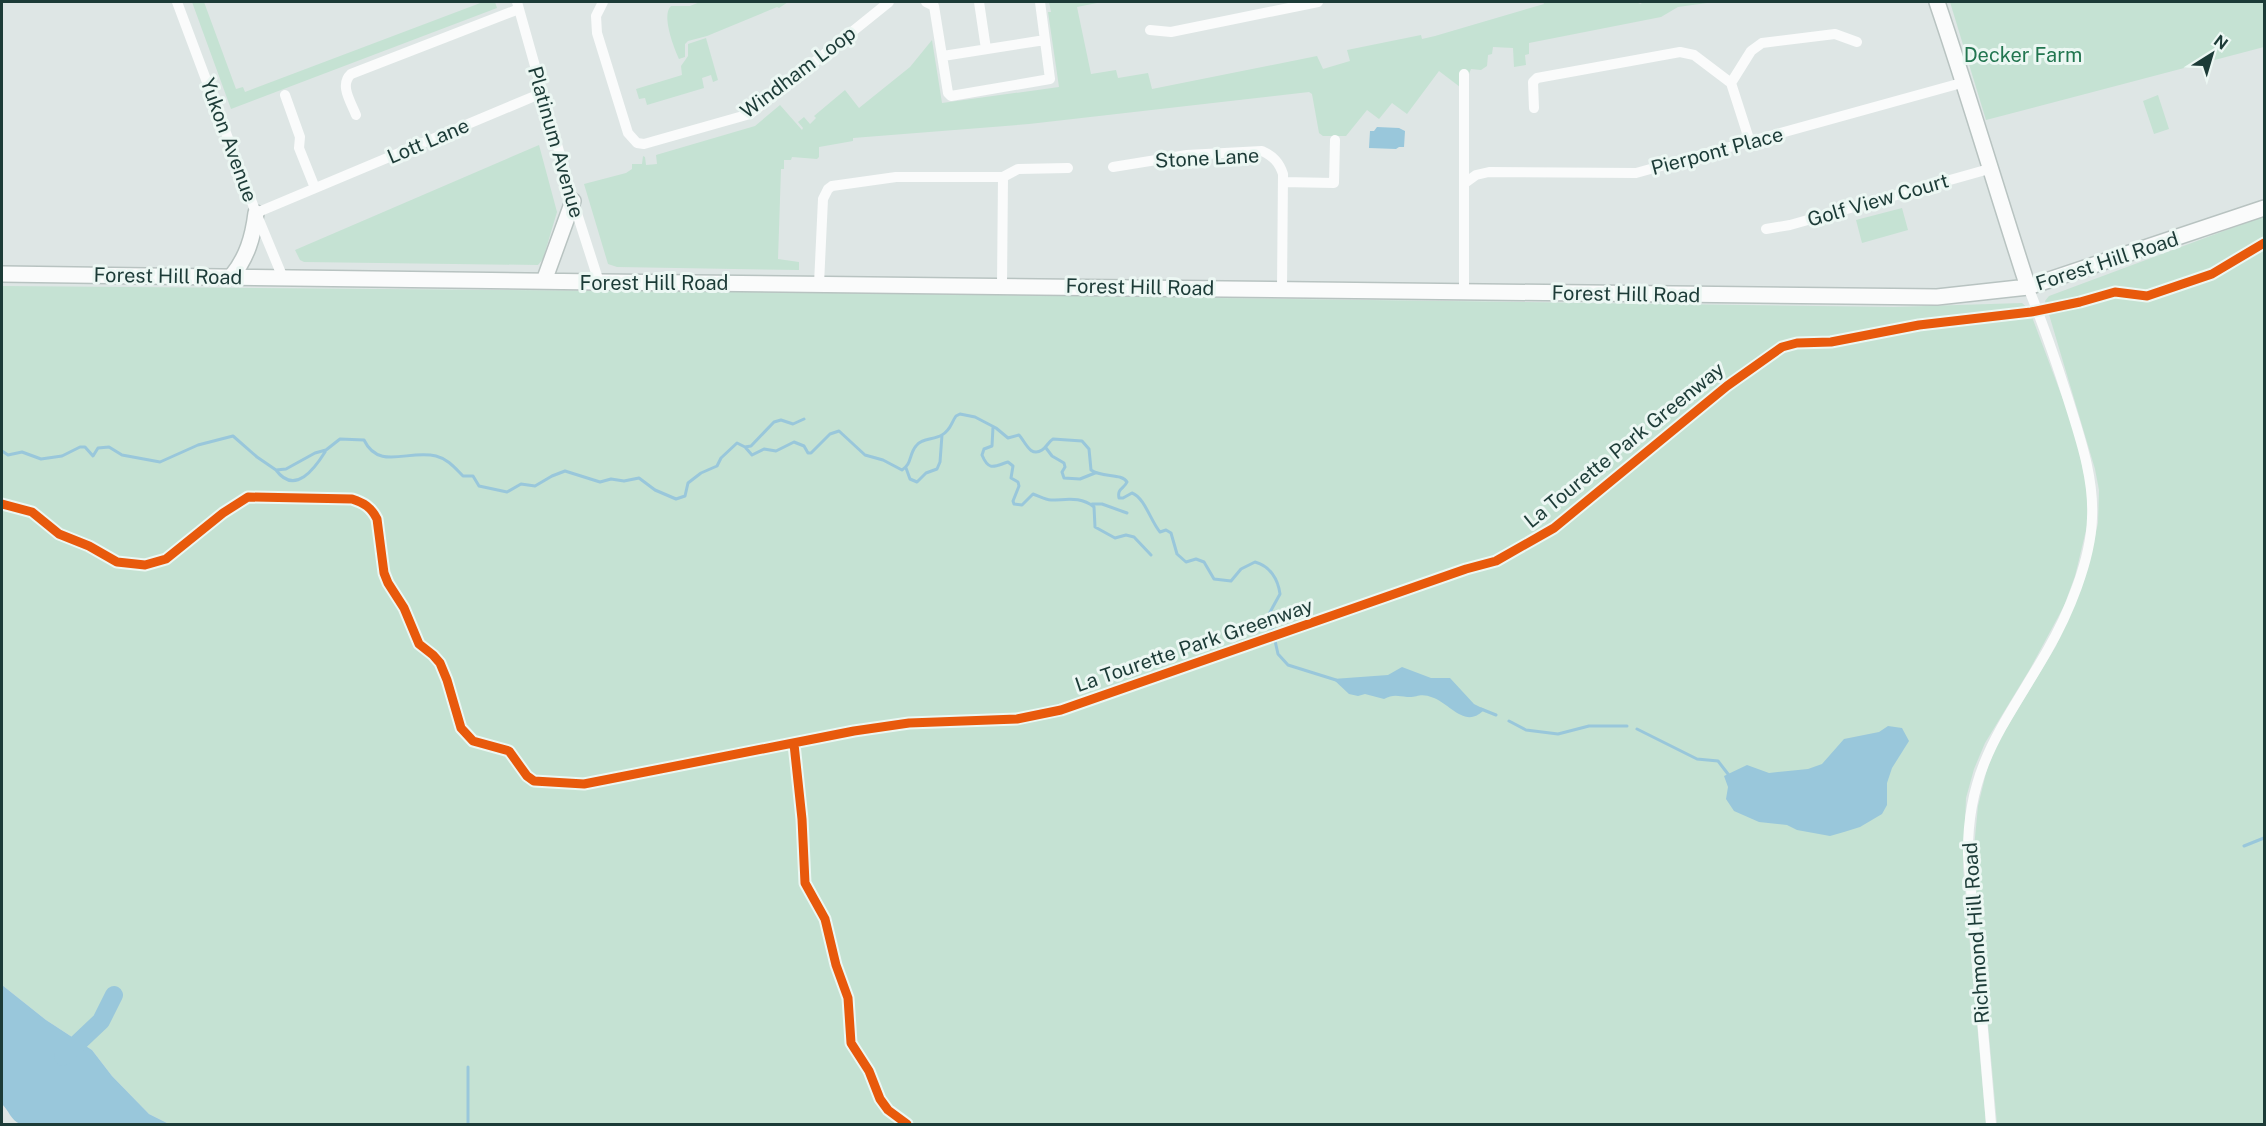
<svg xmlns="http://www.w3.org/2000/svg" width="2266" height="1126" viewBox="0 0 2266 1126" font-family="'Public Sans',sans-serif">
<rect width="100%" height="100%" fill="#dee6e5"/>
<path fill="#c5e2d3" d="M 192,2 L 204,2 L 236,89 L 243,87 L 245,92 L 483,2 L 495,2 L 497,8 L 231,109 Z
M 700,2 L 788,2 L 779,8 L 777,7 L 707,36 L 688,41 L 685,44 L 685,57 L 679,59 C 674,48 661,15 671,6 L 690,6 Z
M 1049,2 L 1102,2 L 1077,7 L 1091,74 L 1116,70 L 1118,78 L 1148,73 L 1152,89 L 1317,56 L 1323,69 L 1350,61 L 1347,50 L 1421,35 L 1422,39 L 1435,36 L 1544,4 L 1543,2 L 1635,2 L 1641,4 L 1642,2 L 1714,2 L 1678,7 L 1661,17 L 1529,43 L 1529,54 L 1525,55 L 1526,65 L 1514,67 L 1513,48 L 1493,47 L 1492,54 L 1488,55 L 1487,66 L 1481,70 L 1471,69 L 1469,74 L 1460,72 L 1460,87 L 1439,71 L 1407,114 L 1392,103 L 1379,119 L 1367,110 L 1346,136 L 1323,136 L 1319,133 L 1312,94 L 1309,92 L 1029,124 L 853,138 L 853,141 L 819,147 L 819,157 L 817,159 L 792,157 L 791,160 L 784,160 L 784,169 L 781,169 L 778,259 L 799,262 L 799,270 L 617,267 L 608,264 L 584,184 L 626,173 L 632,169 L 632,164 L 642,164 L 643,156 L 645,157 L 646,165 L 657,164 L 656,155 L 755,126 L 780,105 L 802,130 L 803,128 L 798,122 L 804,117 L 810,124 L 816,118 L 814,116 L 845,90 L 859,108 L 910,67 L 932,40 L 942,103 L 1059,87 L 1048,12 L 1051,12 Z
M 1950,2 L 2264,2 L 2264,47 L 1986,120 Z
M 706,38 L 718,80 L 713,82 L 711,75 L 702,78 L 704,88 L 647,105 L 645,98 L 639,99 L 636,89 L 682,75 L 681,66 L 688,56 L 688,44 Z
M 2158,95 L 2169,129 L 2154,134 L 2143,101 Z
M 539,145 L 557,212 L 543,259 L 538,265 L 304,262 L 300,260 L 295,250 Z
M 1902,208 L 1908,230 L 1862,243 L 1856,220 Z
M 2264,216 L 2264,1124 L 1997,1124 L 1974,869 L 1974,848 L 1978,806 L 1987,769 L 1998,742 L 2056,646 L 2088,568 L 2098,523 L 2099,490 L 2095,469 L 2045,301 L 2049,296 Z
M 2,286 L 771,292 L 1894,307 L 2022,303 L 2029,309 L 2070,418 L 2078,446 L 2088,494 L 2088,522 L 2075,576 L 2064,606 L 2030,669 L 1985,743 L 1974,769 L 1966,798 L 1963,867 L 1986,1124 L 169,1124 L 149,1114 L 112,1076 L 92,1050 L 46,1020 L 2,985 Z"/>
<path fill="#99c7db" d="M 1377,127 L 1399,128 L 1405,131 L 1404,147 L 1399,147 L 1396,149 L 1369,148 L 1370,131 L 1374,131 Z
M 1402,667 L 1431,678 L 1450,678 L 1474,704 L 1484,709 L 1483,711 C 1465,728 1451,705 1434,698 C 1419,692 1418,698 1407,697 C 1398,696 1393,694 1384,699 L 1365,694 L 1358,696 L 1349,694 L 1333,679 L 1388,675 Z
M 1888,726 L 1902,728 L 1909,741 L 1892,768 L 1887,783 L 1887,805 L 1882,814 L 1860,827 L 1844,832 L 1830,836 L 1797,830 L 1787,825 L 1759,822 L 1734,811 L 1726,799 L 1728,787 L 1724,776 L 1747,765 L 1769,773 L 1808,769 L 1822,764 L 1844,739 L 1879,732 Z
M 2,980 L 2,985 L 46,1020 L 92,1050 L 112,1076 L 149,1114 L 169,1124 L 20,1124 C 11,1120 9,1111 2,1104 Z"/>
<g fill="none" stroke-linecap="round" stroke-linejoin="round">
<path stroke="#99c7db" stroke-width="3" d="M 993,427 L 992,446 L 984,449 L 982,455 C 989,472 995,466 1008,462 L 1013,466 L 1011,478 L 1018,482 L 1019,486 L 1013,501 L 1014,504 L 1022,505 L 1033,494 C 1039,496 1045,500 1051,500 C 1067,500 1080,496 1094,507 L 1095,527 L 1115,538 L 1126,535 L 1134,537 L 1151,555
M 745,447 L 751,446 L 774,422 L 781,420 L 793,424 L 804,419
M 1046,448 L 1052,456 L 1064,463 L 1065,467 L 1062,472 L 1064,478 L 1080,479 L 1095,473
M 2,451 L 8,455 L 22,452 L 41,459 L 62,456 L 80,447 L 85,447 L 93,456 L 98,448 L 109,447 L 122,455 L 160,462 L 198,445 L 233,436 L 257,457 L 276,470 L 286,469 L 315,453 L 326,450 L 340,439 L 364,440 C 379,471 409,449 436,456 C 448,459 455,468 463,476 L 473,476 L 479,486 L 507,492 L 521,484 L 535,486 L 552,476 L 565,471 L 600,482 L 611,479 L 624,481 L 639,478 L 655,490 L 676,499 L 685,496 L 688,483 L 701,473 L 717,466 L 721,458 L 737,443 L 745,447 L 752,455 L 764,449 L 776,451 L 794,442 L 804,446 L 808,453 L 811,453 L 830,434 L 839,431 L 865,455 L 883,460 L 902,470 C 912,464 909,454 916,446 C 921,438 934,440 942,435 C 951,430 951,423 956,416 L 960,414 L 975,417 L 996,428 L 1008,438 L 1019,435 C 1025,441 1030,458 1042,450 C 1047,447 1048,442 1053,439 L 1082,441 L 1089,449 L 1091,470 C 1102,478 1122,473 1127,482 C 1124,489 1117,488 1119,498 L 1123,498 L 1132,493 C 1145,498 1151,522 1160,532 L 1166,530 L 1171,533 L 1177,554 L 1186,562 L 1196,559 L 1204,562 L 1214,579 L 1231,581 L 1241,569 L 1255,562 C 1270,566 1278,579 1280,594 L 1269,614 L 1278,654 L 1288,665 L 1336,680
M 906,468 L 910,479 L 917,482 L 926,473 L 937,469 L 940,462 L 942,435
M 276,470 C 295,496 315,468 325,452
M 1092,504 L 1102,504 L 1127,513
M 1481,709 L 1496,715
M 1509,721 L 1526,730 L 1558,734 L 1589,726 L 1627,726
M 1637,729 L 1697,759 L 1718,761 L 1728,774
M 2244,846 L 2264,838
M 468,1067 L 468,1124"/>
<path stroke="#99c7db" stroke-width="18" d="M 63,1057 L 101,1021 L 114,995"/>
<g stroke="#b8c3c1" stroke-width="18">
<path id="secondary" d="M 1937,2 C 1969,96 1997,192 2028,287
M 2,274 L 599,282 L 1937,297 L 2028,287 L 2264,208
M 231,277 C 247,258 253,237 256,213
M 544,281 L 573,201"/>
</g>
<path stroke="#fafbfb" stroke-width="10" d="M 177,2 L 256,213 L 283,278
M 517,2 L 573,201 L 599,282
M 603,2 L 596,16 L 597,33 L 628,133 L 637,143 L 644,144 L 750,114 L 889,2
M 926,2 L 934,6 L 948,93 L 951,96 L 1050,79 L 1040,2
M 979,2 L 986,49
M 1150,30 L 1171,32 L 1318,2
M 943,56 L 1045,40
M 1464,74 L 1464,292
M 285,95 L 300,137 L 299,148 L 315,188
M 1534,108 L 1533,82 L 1537,78 L 1680,52 L 1694,55 L 1731,83
M 356,115 C 351,102 339,85 351,74 L 519,9
M 1750,142 L 1731,83 L 1751,51 L 1762,43 L 1835,34 L 1857,42
M 1113,167 L 1187,155 L 1262,151 C 1273,156 1279,162 1283,174 L 1282,289
M 1283,182 L 1334,183 L 1335,140
M 1465,183 L 1476,175 L 1489,172 L 1636,173 L 1965,82
M 256,213 L 542,93
M 1766,229 L 1790,225 L 1989,169
M 819,284 L 823,199 L 828,189 L 832,186 L 896,177 L 1003,177 L 1018,169 L 1068,168
M 1002,285 L 1003,177
M 1991,1124 L 1968,854 C 1967,765 2006,723 2047,651 C 2068,615 2091,560 2092,518 C 2094,477 2080,438 2068,399 C 2056,361 2043,324 2028,287"/>
<use href="#secondary" stroke="#fafbfb" stroke-width="15"/>
<g stroke="#ecf7f3" stroke-width="13">
<path id="cycleway" d="M 2,504 L 32,512 L 59,534 L 89,546 L 117,562 L 145,565 L 166,559 L 223,513 L 248,497 L 352,499 C 364,503 371,507 377,519 L 384,573 L 388,583 L 404,608 L 419,644 L 433,655 L 440,663 L 447,680 L 461,728 L 473,741 L 509,751 L 527,776 L 534,781 L 584,784 L 854,731 L 909,723 L 1017,719 L 1061,710 L 1466,569 L 1496,561 L 1554,528 L 1727,386 L 1782,347 L 1797,343 L 1831,342 L 1919,325 L 2031,312 L 2080,302 L 2115,292 L 2147,296 L 2212,274 L 2264,243
M 794,744 L 802,819 L 805,883 L 825,919 L 836,965 L 848,998 L 851,1043 L 869,1071 L 880,1099 L 888,1110 L 907,1124"/>
</g>
<use href="#cycleway" stroke="#e8590c" stroke-width="9"/>
</g>
<g text-anchor="middle" dominant-baseline="central" stroke-width="6" stroke-linejoin="round" paint-order="stroke">
<g font-size="20" fill="#227650" stroke="#ecf7f3">
<text x="2023" y="55">Decker Farm</text>
</g>
<g font-size="20" fill="#1c3b37" stroke="#ecf7f3">
<text transform="translate(798 72) rotate(-37)">Windham Loop</text>
<text transform="translate(229 140) rotate(70)">Yukon Avenue</text>
<text transform="translate(428 141) rotate(-23)">Lott Lane</text>
<text transform="translate(556 142) rotate(74)">Platinum Avenue</text>
<text transform="translate(1717 151) rotate(-15)">Pierpont Place</text>
<text transform="translate(1207 158) rotate(-3)">Stone Lane</text>
<text transform="translate(1878 200) rotate(-16)">Golf View Court</text>
<text transform="translate(2107 261) rotate(-18)">Forest Hill Road</text>
<text transform="translate(168 276) rotate(1)">Forest Hill Road</text>
<text x="654" y="283">Forest Hill Road</text>
<text transform="translate(1140 287) rotate(1)">Forest Hill Road</text>
<text transform="translate(1626 294) rotate(1)">Forest Hill Road</text>
<text transform="translate(1624 445) rotate(-39)">La Tourette Park Greenway</text>
<text transform="translate(1194 645) rotate(-19)">La Tourette Park Greenway</text>
<text transform="translate(1976 933) rotate(-94)">Richmond Hill Road</text>
</g>
</g>
<rect width="2266" height="1126" fill="none" stroke="#1c3b37" stroke-width="6"/>
<g transform="translate(2212 54) rotate(37)" stroke="#ecf7f3" stroke-width="4.5" paint-order="stroke">
<path d="M0-4.5L10 22L0 15L-10 22Z" fill="#1c3b37"/>
<text y="-9" font-size="16" font-weight="bold" text-anchor="middle" fill="#1c3b37">N</text>
</g>
</svg>
